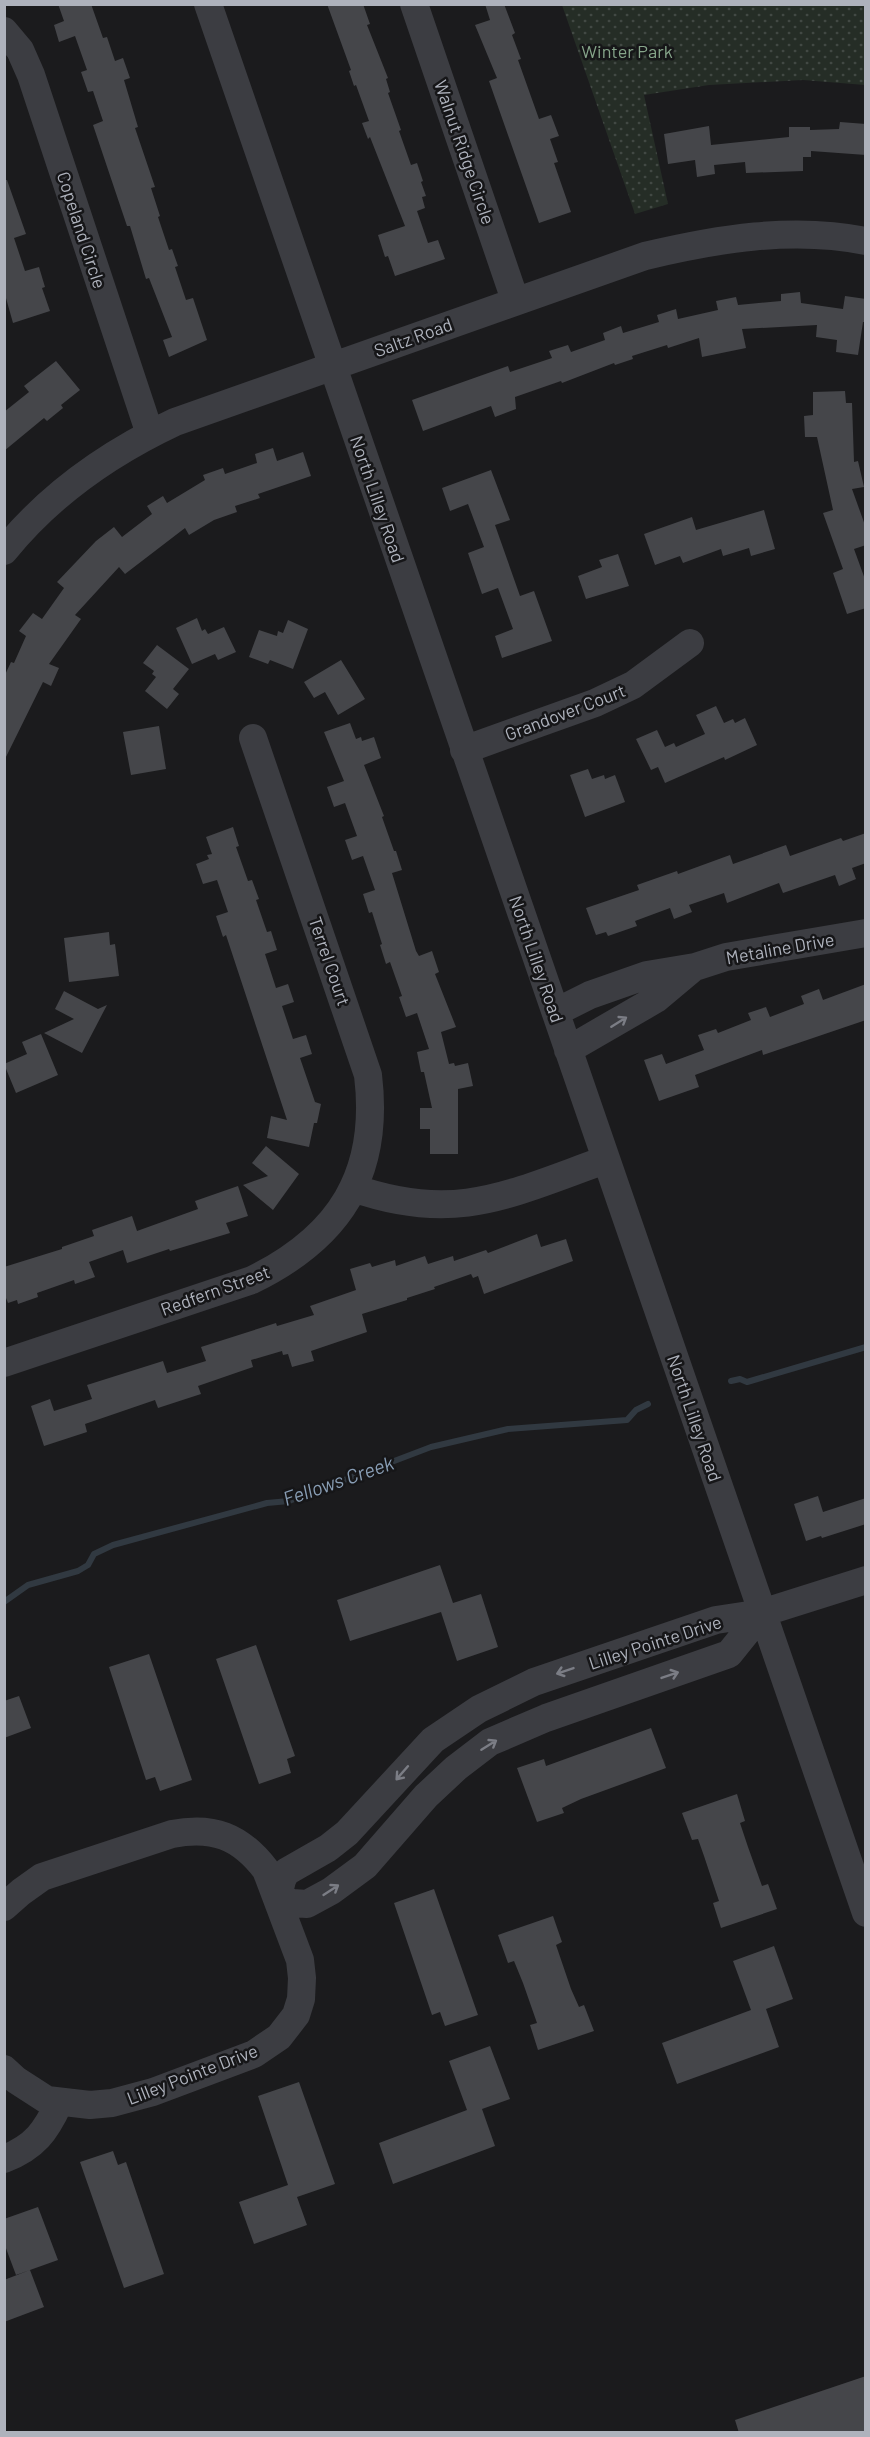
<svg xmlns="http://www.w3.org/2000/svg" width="870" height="2437" viewBox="0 0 870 2437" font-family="Barlow,sans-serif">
<defs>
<pattern id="grass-dots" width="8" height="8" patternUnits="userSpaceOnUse" patternTransform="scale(1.5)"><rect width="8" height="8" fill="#252d26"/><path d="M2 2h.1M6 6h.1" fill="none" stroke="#424944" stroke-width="1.8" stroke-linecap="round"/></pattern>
</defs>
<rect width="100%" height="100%" fill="#1b1b1d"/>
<path fill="url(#grass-dots)" d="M 562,5 L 863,5 L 866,8 L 865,85 L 803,80 L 709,85 L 644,95 L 668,204 L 635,214 Z"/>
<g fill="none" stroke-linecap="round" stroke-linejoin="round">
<path stroke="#313941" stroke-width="6" d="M 731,1381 L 740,1379 L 747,1382 L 866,1347
M 4,1602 L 28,1585 L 78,1571 L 88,1565 L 94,1554 L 113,1545 L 267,1503 L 289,1501 L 431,1447 L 508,1429 L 627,1420 L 636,1410 L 648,1404"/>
</g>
<path fill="#45464a" d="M 58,4 L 91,4 L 103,38 L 107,37 L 115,61 L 123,58 L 130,78 L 124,80 L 138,127 L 135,128 L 155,187 L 151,188 L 160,216 L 158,217 L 169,250 L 172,249 L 178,266 L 175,267 L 186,300 L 193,298 L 207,340 L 169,357 L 163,340 L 172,337 L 149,278 L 146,279 L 130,226 L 127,226 L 93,125 L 103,121 L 93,91 L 88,92 L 81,72 L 87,70 L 75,36 L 59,42 L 54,25 L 64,21 Z
M 327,4 L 363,4 L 370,24 L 367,25 L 388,78 L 386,79 L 390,92 L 388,93 L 401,130 L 399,131 L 411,165 L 417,163 L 423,181 L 421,182 L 426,196 L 422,197 L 425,208 L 417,211 L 428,243 L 438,240 L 445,259 L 395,276 L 388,256 L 385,257 L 378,235 L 405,226 L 370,137 L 368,139 L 362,123 L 369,121 L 356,85 L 354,86 L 349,71 L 351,70 Z
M 485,4 L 504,4 L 515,33 L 512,35 L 521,59 L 518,60 L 539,119 L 551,115 L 559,136 L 550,139 L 558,162 L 554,163 L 571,212 L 539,223 L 489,81 L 497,78 L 475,25 L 490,20 Z
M 840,122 L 866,124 L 866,155 L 811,151 L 811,157 L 803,157 L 803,171 L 746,173 L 745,162 L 714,165 L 715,174 L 697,177 L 695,160 L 668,164 L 664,134 L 709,126 L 711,145 L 789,137 L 789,127 L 810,127 L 810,130 L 839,129 Z
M 4,180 L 7,180 L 26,234 L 14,238 L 25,271 L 39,267 L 45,287 L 42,288 L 50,311 L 13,323 L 4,291 Z
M 800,292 L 801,303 L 843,309 L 845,296 L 866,299 L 866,322 L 863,322 L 858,355 L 836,352 L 837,340 L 816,337 L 817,325 L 742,329 L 746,348 L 702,357 L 699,338 L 668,348 L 667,345 L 632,356 L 633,359 L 615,365 L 614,363 L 562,383 L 561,381 L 515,397 L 516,409 L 495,417 L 491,406 L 423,431 L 412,400 L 508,366 L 510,372 L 552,358 L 549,351 L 568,345 L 571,352 L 605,340 L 603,333 L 621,326 L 623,333 L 659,322 L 657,315 L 676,309 L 678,319 L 718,310 L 716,301 L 736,297 L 738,305 L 781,301 L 781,294 Z
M 56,361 L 80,390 L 61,405 L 63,408 L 47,421 L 44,418 L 4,451 L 4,412 L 29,392 L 24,386 Z
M 845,391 L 846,403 L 852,403 L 854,462 L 858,461 L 864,487 L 852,489 L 866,528 L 866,545 L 854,549 L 866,582 L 866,608 L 847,614 L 833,573 L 843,569 L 823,513 L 833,510 L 817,437 L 805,437 L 804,416 L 813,415 L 813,392 Z
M 273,448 L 277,461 L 303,452 L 311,476 L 258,494 L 260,498 L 235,506 L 237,512 L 214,520 L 189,535 L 185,528 L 125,574 L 119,567 L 75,615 L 81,619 L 49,664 L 59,668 L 51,686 L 43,682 L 4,761 L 4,677 L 11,662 L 14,663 L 26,636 L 19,631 L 33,613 L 42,619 L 64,588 L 57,582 L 96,541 L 114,527 L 122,537 L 152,514 L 147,506 L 163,496 L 167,503 L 205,480 L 203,475 L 223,468 L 225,474 L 257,463 L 255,454 Z
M 491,470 L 510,520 L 495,525 L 520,596 L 534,591 L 552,641 L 502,658 L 495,636 L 513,629 L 498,588 L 482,594 L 468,553 L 484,547 L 468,504 L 450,511 L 442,488 Z
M 764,510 L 775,549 L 751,556 L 749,548 L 723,556 L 721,549 L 683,563 L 680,556 L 655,565 L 644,534 L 692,517 L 696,530 Z
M 618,554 L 629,586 L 586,599 L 578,576 L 602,567 L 599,560 Z
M 197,618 L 202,631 L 205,629 L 208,634 L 224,627 L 236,652 L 218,660 L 215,654 L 192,664 L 176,628 Z
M 288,620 L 308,629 L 293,669 L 270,660 L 268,664 L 249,657 L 259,630 L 277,636 L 278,631 L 283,633 Z
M 157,645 L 189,669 L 173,689 L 179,694 L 167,709 L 145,691 L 156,677 L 152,674 L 154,671 L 143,663 Z
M 341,660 L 365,699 L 338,715 L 325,692 L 314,698 L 304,682 Z
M 716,706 L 724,723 L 733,719 L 735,723 L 745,718 L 757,745 L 725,760 L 724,757 L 665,783 L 658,767 L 651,770 L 636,739 L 657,730 L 665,747 L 674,743 L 676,747 L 705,734 L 696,715 Z
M 350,723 L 356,739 L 361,737 L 362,741 L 374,737 L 381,758 L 364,765 L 384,816 L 382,817 L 394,851 L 396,851 L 402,870 L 392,873 L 416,951 L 419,956 L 432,951 L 439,972 L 435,974 L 456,1027 L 441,1032 L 449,1064 L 454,1063 L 455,1066 L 468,1063 L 473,1086 L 458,1089 L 458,1154 L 430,1154 L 430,1129 L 420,1129 L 420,1108 L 432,1108 L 424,1072 L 421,1072 L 417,1052 L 429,1049 L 417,1013 L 406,1017 L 399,997 L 402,996 L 390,962 L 386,964 L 380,945 L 382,944 L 372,912 L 369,913 L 363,894 L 375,890 L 363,856 L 352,860 L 345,840 L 357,836 L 345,803 L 334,807 L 327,787 L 344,781 L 324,732 Z
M 159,726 L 166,769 L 131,775 L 123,732 Z
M 588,769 L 592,779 L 604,775 L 605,779 L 615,775 L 625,802 L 585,817 L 570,775 Z
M 233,827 L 239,846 L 236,847 L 248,881 L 252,880 L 259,899 L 256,900 L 267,932 L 271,931 L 277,950 L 265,954 L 276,988 L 288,984 L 294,1002 L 282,1006 L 293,1039 L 306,1035 L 312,1054 L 300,1058 L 315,1102 L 321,1104 L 317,1123 L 314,1123 L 309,1147 L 267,1138 L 271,1116 L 287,1120 L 226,935 L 223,937 L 216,916 L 228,912 L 217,880 L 203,884 L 196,864 L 209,859 L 207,855 L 212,854 L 206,837 Z
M 866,833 L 866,863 L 852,868 L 856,879 L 839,886 L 835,875 L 783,893 L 779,883 L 727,903 L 724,893 L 689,905 L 692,912 L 674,919 L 670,908 L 635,921 L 637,926 L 608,936 L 606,932 L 596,935 L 586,908 L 639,890 L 637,885 L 677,871 L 678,874 L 730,855 L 733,864 L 786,845 L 790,856 L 841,838 L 843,841 Z
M 109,932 L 110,945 L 115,944 L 119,976 L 69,982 L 64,938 Z
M 866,984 L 866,1020 L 763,1055 L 762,1050 L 695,1075 L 699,1087 L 659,1101 L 644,1060 L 662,1054 L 666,1064 L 704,1050 L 698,1035 L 716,1029 L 718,1033 L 751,1020 L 748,1013 L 766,1007 L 770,1017 L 804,1004 L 801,996 L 819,989 L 823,1000 Z
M 64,991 L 98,1009 L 107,1005 L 82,1053 L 44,1033 L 74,1019 L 55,1009 Z
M 41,1034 L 58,1075 L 16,1093 L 4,1064 L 27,1054 L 22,1042 Z
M 266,1146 L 299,1174 L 273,1210 L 243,1185 L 268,1176 L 252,1163 Z
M 238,1186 L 248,1216 L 226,1223 L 230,1233 L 170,1251 L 169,1249 L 127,1263 L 123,1250 L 89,1262 L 95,1277 L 75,1284 L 74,1280 L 37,1293 L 38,1297 L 18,1304 L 17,1300 L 8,1303 L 4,1293 L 4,1267 L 62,1249 L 62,1247 L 94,1236 L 92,1230 L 132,1216 L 137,1231 L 198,1209 L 195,1201 Z
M 537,1234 L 541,1247 L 566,1239 L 573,1261 L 484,1294 L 478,1276 L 473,1278 L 471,1274 L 434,1287 L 435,1289 L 407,1298 L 407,1300 L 362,1314 L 367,1332 L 311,1351 L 314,1361 L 292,1367 L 288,1354 L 283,1355 L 282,1351 L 251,1360 L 253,1367 L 198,1386 L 201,1394 L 158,1408 L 155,1400 L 85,1424 L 87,1432 L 44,1446 L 31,1406 L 50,1399 L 54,1411 L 92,1399 L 87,1385 L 163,1361 L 167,1373 L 206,1361 L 201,1347 L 276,1323 L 277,1326 L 314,1315 L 310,1306 L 356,1290 L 350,1269 L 370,1263 L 372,1267 L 395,1260 L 396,1266 L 425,1256 L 428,1264 L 453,1256 L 454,1261 L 486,1250 L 488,1253 Z
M 818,1496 L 823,1512 L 866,1498 L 866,1524 L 822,1538 L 821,1536 L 806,1541 L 794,1504 Z
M 440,1565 L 453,1603 L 481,1594 L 498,1647 L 457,1661 L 441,1612 L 350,1641 L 337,1600 Z
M 256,1645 L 295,1756 L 287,1759 L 291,1773 L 259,1784 L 216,1659 Z
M 149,1654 L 192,1780 L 160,1791 L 155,1777 L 146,1780 L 109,1667 Z
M 19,1696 L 31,1728 L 4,1738 L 4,1701 Z
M 651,1728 L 666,1768 L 581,1799 L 562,1808 L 564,1813 L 537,1822 L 517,1768 L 544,1759 L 546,1766 Z
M 737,1794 L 745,1821 L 740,1823 L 748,1847 L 762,1886 L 768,1884 L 777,1909 L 721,1928 L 713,1903 L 719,1901 L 704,1856 L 698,1839 L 692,1840 L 682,1813 Z
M 434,1889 L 478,2015 L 445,2026 L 440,2012 L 432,2015 L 394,1903 Z
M 553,1916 L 562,1942 L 556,1945 L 571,1989 L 579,2007 L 584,2005 L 594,2031 L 538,2050 L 530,2025 L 537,2023 L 523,1983 L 514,1961 L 508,1963 L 498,1935 Z
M 774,1946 L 793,1999 L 766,2009 L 779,2047 L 677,2084 L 662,2043 L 751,2010 L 733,1961 Z
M 490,2046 L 510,2099 L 482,2109 L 495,2146 L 393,2184 L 379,2143 L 467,2110 L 449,2061 Z
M 299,2082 L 335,2184 L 297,2197 L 307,2225 L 254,2244 L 239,2202 L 288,2185 L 258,2096 Z
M 113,2151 L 118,2165 L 126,2162 L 164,2274 L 124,2288 L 80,2162 Z
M 38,2207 L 58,2260 L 16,2275 L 4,2243 L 4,2219 Z
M 30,2270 L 44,2307 L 4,2322 L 4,2280 Z
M 866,2376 L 866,2433 L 739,2433 L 735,2420 Z"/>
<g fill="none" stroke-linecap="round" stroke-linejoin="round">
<path stroke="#3c3d42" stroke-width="28" d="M 208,4 L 866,1913
M 414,4 L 515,300
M 4,31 L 20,50 L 31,75 L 150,434
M 4,551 C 50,494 109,453 175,422 L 645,256 C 717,239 792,226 866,241
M 464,750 L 595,703 L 633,685 L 690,643
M 556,1012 L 590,995 L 647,975 L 695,967 L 726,957 L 866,933
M 568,1050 L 656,999 L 693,968
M 353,1188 C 456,1224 509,1194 605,1160
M 4,1363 L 252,1280 C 340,1237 380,1174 368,1075 L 253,738
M 762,1613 L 729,1654 L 546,1718 L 490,1742 L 456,1768 L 426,1796 L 365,1866 L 331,1891 L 307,1904 L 292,1903 L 278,1897 L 282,1880 L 286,1872 L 328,1848 L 347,1833 L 433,1740 L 479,1709 L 534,1682 L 716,1620 L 762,1613 L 866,1580
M 4,1907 L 21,1892 L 42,1877 L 172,1834 C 213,1826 240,1836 266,1870 L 300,1960 L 302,1978 L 301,1999 L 296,2015 L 279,2037 L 254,2054 L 153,2092 L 112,2103 L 90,2105 L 47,2100 L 16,2080 L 4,2069
M 4,2159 C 35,2147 46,2131 59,2103"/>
</g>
<defs><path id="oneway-shaft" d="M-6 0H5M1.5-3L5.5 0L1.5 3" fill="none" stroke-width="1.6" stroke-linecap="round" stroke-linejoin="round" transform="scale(1.5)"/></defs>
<g stroke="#7b7d85">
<use href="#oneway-shaft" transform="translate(619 1022) rotate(-32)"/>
<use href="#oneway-shaft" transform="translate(565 1671) rotate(161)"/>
<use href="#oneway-shaft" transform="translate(670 1675) rotate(-19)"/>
<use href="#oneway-shaft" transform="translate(489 1745) rotate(-32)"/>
<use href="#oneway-shaft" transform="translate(402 1773) rotate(131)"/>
<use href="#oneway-shaft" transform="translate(331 1890) rotate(-33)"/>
</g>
<g text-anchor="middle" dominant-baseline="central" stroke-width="5" stroke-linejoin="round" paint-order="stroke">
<g font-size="18" fill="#86a58a" stroke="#161618">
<text x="627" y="51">Winter Park</text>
</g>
<g font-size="18" fill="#aeb2bc" stroke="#161618">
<text transform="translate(465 152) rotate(71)">Walnut Ridge Circle</text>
<text transform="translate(82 230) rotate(72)">Copeland Circle</text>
<text transform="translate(413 337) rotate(-20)">Saltz Road</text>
<text transform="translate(378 499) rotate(71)">North Lilley Road</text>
<text transform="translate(565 712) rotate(-21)">Grandover Court</text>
<text transform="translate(780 948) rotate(-10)">Metaline Drive</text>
<text transform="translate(537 959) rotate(71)">North Lilley Road</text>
<text transform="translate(330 961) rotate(71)">Terrel Court</text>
<text transform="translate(215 1290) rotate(-20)">Redfern Street</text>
<text transform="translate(695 1418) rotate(71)">North Lilley Road</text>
<text transform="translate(655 1642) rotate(-18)">Lilley Pointe Drive</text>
<text transform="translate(192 2074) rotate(-21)">Lilley Pointe Drive</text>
</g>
<g font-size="20" font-style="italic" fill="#889db4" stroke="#161618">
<text transform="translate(338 1480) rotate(-19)">Fellows Creek</text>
</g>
</g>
<rect width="870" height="2437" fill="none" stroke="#aeb2bc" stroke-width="12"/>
</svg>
